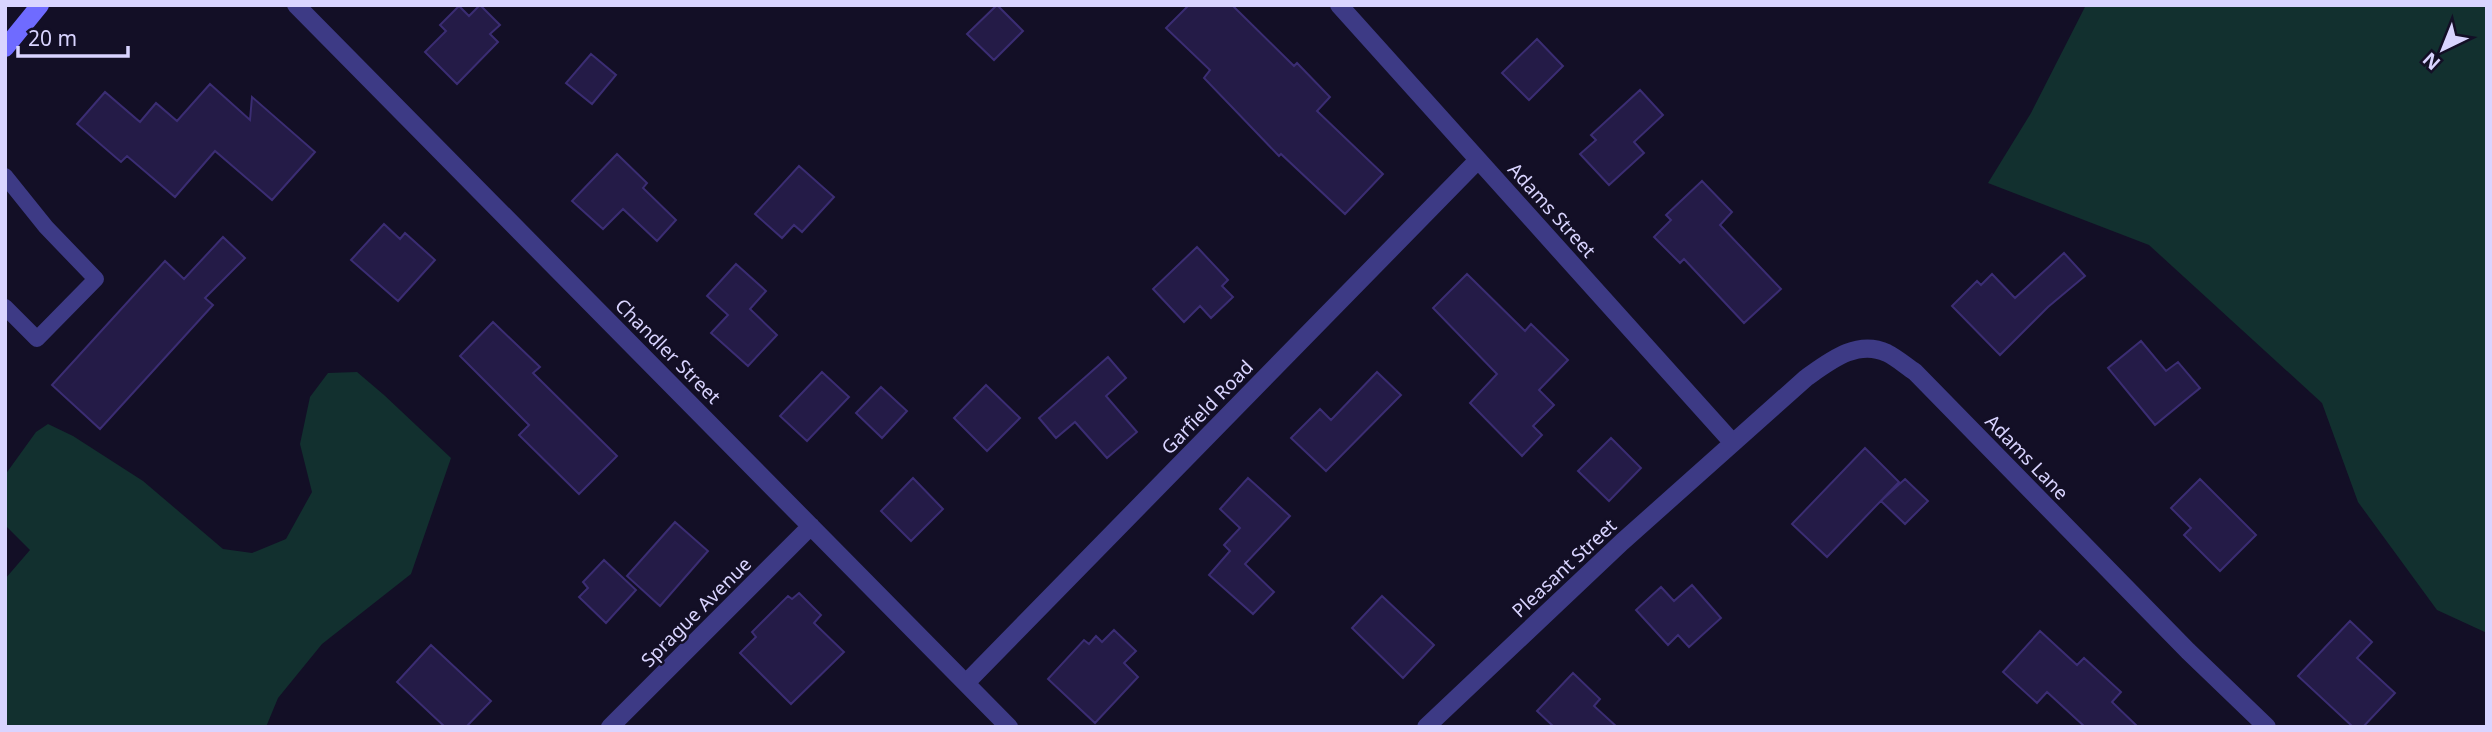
<svg xmlns="http://www.w3.org/2000/svg" width="2492" height="732" viewBox="0 0 2492 732" font-family="'Noto Sans',sans-serif">
<rect width="100%" height="100%" fill="#130f26"/>
<path fill="#12302f" d="M 2086,5 L 2487,5 L 2487,633 L 2437,610 L 2358,502 L 2322,403 L 2149,245 L 1988,183 L 2031,113 Z
M 357,372 L 384,395 L 451,458 L 411,574 L 322,644 L 278,698 L 266,727 L 5,727 L 5,579 L 30,550 L 5,525 L 5,475 L 36,432 L 48,424 L 73,436 L 143,481 L 223,549 L 252,553 L 286,539 L 312,492 L 300,444 L 310,397 L 328,373 Z"/>
<path fill="#241b47" stroke="#3b2d73" stroke-width="2" d="M 480,5 L 500,25 L 490,34 L 498,42 L 457,84 L 425,52 L 446,31 L 440,25 L 459,6 L 469,16 Z
M 997,5 L 1023,31 L 994,60 L 967,34 Z
M 1189,5 L 1232,5 L 1294,66 L 1297,63 L 1330,97 L 1317,111 L 1383,174 L 1345,214 L 1281,154 L 1279,156 L 1204,78 L 1210,70 L 1166,28 Z
M 1537,39 L 1563,66 L 1529,100 L 1502,73 Z
M 591,54 L 616,75 L 592,104 L 566,83 Z
M 210,84 L 250,120 L 252,97 L 315,152 L 272,200 L 215,151 L 175,197 L 127,156 L 121,162 L 77,124 L 105,92 L 140,122 L 156,103 L 177,121 Z
M 1640,90 L 1663,115 L 1634,142 L 1644,153 L 1609,185 L 1580,154 L 1596,140 L 1591,135 Z
M 617,154 L 647,183 L 643,188 L 676,220 L 657,241 L 623,209 L 603,229 L 572,201 Z
M 799,166 L 834,197 L 802,232 L 794,225 L 782,238 L 755,214 Z
M 1702,181 L 1732,212 L 1720,225 L 1781,289 L 1744,323 L 1684,259 L 1680,263 L 1654,237 L 1671,220 L 1666,215 Z
M 384,224 L 400,239 L 405,233 L 435,260 L 398,301 L 351,260 Z
M 223,237 L 245,258 L 205,298 L 213,305 L 100,429 L 52,385 L 165,261 L 184,279 Z
M 1197,247 L 1228,280 L 1222,286 L 1233,297 L 1211,318 L 1200,306 L 1184,322 L 1153,289 Z
M 2064,253 L 2085,276 L 2048,307 L 2000,355 L 1952,306 L 1977,281 L 1981,285 L 1992,274 L 2015,298 Z
M 736,264 L 766,291 L 750,309 L 777,335 L 748,366 L 711,333 L 728,315 L 707,296 Z
M 1467,274 L 1525,331 L 1531,324 L 1568,360 L 1539,390 L 1554,405 L 1533,426 L 1542,435 L 1522,456 L 1470,403 L 1497,374 L 1433,308 Z
M 493,322 L 540,367 L 533,373 L 617,456 L 579,494 L 519,435 L 529,425 L 460,356 Z
M 2141,341 L 2166,371 L 2178,362 L 2200,388 L 2155,425 L 2108,368 Z
M 1108,357 L 1126,378 L 1106,396 L 1137,432 L 1107,458 L 1075,422 L 1056,438 L 1039,418 Z
M 822,372 L 849,397 L 807,441 L 780,416 Z
M 1377,372 L 1401,395 L 1326,471 L 1291,438 L 1320,409 L 1331,420 Z
M 986,385 L 1020,418 L 987,451 L 954,418 Z
M 881,387 L 907,411 L 882,438 L 856,413 Z
M 1611,438 L 1641,468 L 1609,501 L 1578,471 Z
M 1865,448 L 1899,482 L 1827,557 L 1792,524 Z
M 913,478 L 943,509 L 911,541 L 881,511 Z
M 1248,478 L 1290,516 L 1245,564 L 1274,592 L 1253,614 L 1209,575 L 1230,551 L 1224,545 L 1240,528 L 1220,509 Z
M 1905,479 L 1928,501 L 1905,524 L 1881,501 Z
M 2200,479 L 2256,535 L 2220,571 L 2184,535 L 2191,528 L 2171,508 Z
M 675,522 L 708,551 L 660,606 L 627,576 Z
M 604,560 L 636,590 L 606,623 L 579,597 L 588,588 L 583,582 Z
M 1692,585 L 1721,618 L 1689,647 L 1678,635 L 1668,645 L 1636,610 L 1661,587 L 1674,601 Z
M 799,593 L 821,615 L 814,623 L 844,652 L 791,704 L 740,653 L 756,637 L 752,632 L 788,596 L 792,599 Z
M 1382,596 L 1434,645 L 1403,678 L 1352,628 Z
M 2350,621 L 2372,642 L 2357,658 L 2395,693 L 2363,727 L 2353,727 L 2298,676 Z
M 1114,630 L 1136,651 L 1124,663 L 1138,677 L 1095,723 L 1048,679 L 1084,640 L 1089,644 L 1096,636 L 1102,642 Z
M 2040,631 L 2077,665 L 2084,658 L 2121,692 L 2112,702 L 2138,727 L 2085,727 L 2047,692 L 2037,703 L 2003,672 Z
M 431,645 L 491,701 L 466,727 L 445,727 L 397,682 Z
M 1573,673 L 1600,699 L 1594,706 L 1617,727 L 1554,727 L 1537,711 Z"/>
<g fill="none" stroke-linecap="round" stroke-linejoin="round">
<path stroke="#3d3a85" stroke-width="16" d="M 5,176 L 46,227 L 96,279 L 37,339 L 5,307"/>
<path stroke="#3d3a85" stroke-width="18" d="M 296,5 L 1009,727
M 1339,5 L 1733,443
M 966,683 L 1478,160
M 610,727 L 811,526
M 1426,727 L 1622,542 L 1806,378 C 1830,361 1857,339 1887,353 C 1897,358 1906,366 1915,372 L 2188,651 L 2267,727"/>
<path stroke="#6f6bff" stroke-width="18" d="M 5,48 L 40,5"/>
</g>
<g text-anchor="middle" dominant-baseline="central" stroke-width="5" stroke-linejoin="round" paint-order="stroke">
<g font-size="19" fill="#d9d4ff" stroke="#130f26">
<text transform="translate(1552 210) rotate(48)">Adams Street</text>
<text transform="translate(668 351) rotate(45)">Chandler Street</text>
<text transform="translate(1207 407) rotate(-46)">Garfield Road</text>
<text transform="translate(2027 457) rotate(46)">Adams Lane</text>
<text transform="translate(1564 568) rotate(-43)">Pleasant Street</text>
<text transform="translate(696 612) rotate(-45)">Sprague Avenue</text>
</g>
</g>
<rect width="2492" height="732" fill="none" stroke="#d9d4ff" stroke-width="14"/>
<g transform="translate(2443 49) rotate(223)" stroke="#130f26" stroke-width="5" paint-order="stroke">
<path d="M0-5L12 26L0 18L-12 26Z" fill="#d9d4ff"/>
<text y="-10" font-size="19" font-weight="bold" text-anchor="middle" fill="#d9d4ff">N</text>
</g>
<path d="M18 46v10h110v-10" fill="none" stroke="#d9d4ff" stroke-width="3.5"/>
<text x="28" y="46" font-size="21" fill="#d9d4ff" stroke="#130f26" stroke-width="5" paint-order="stroke">20 m</text>
</svg>
